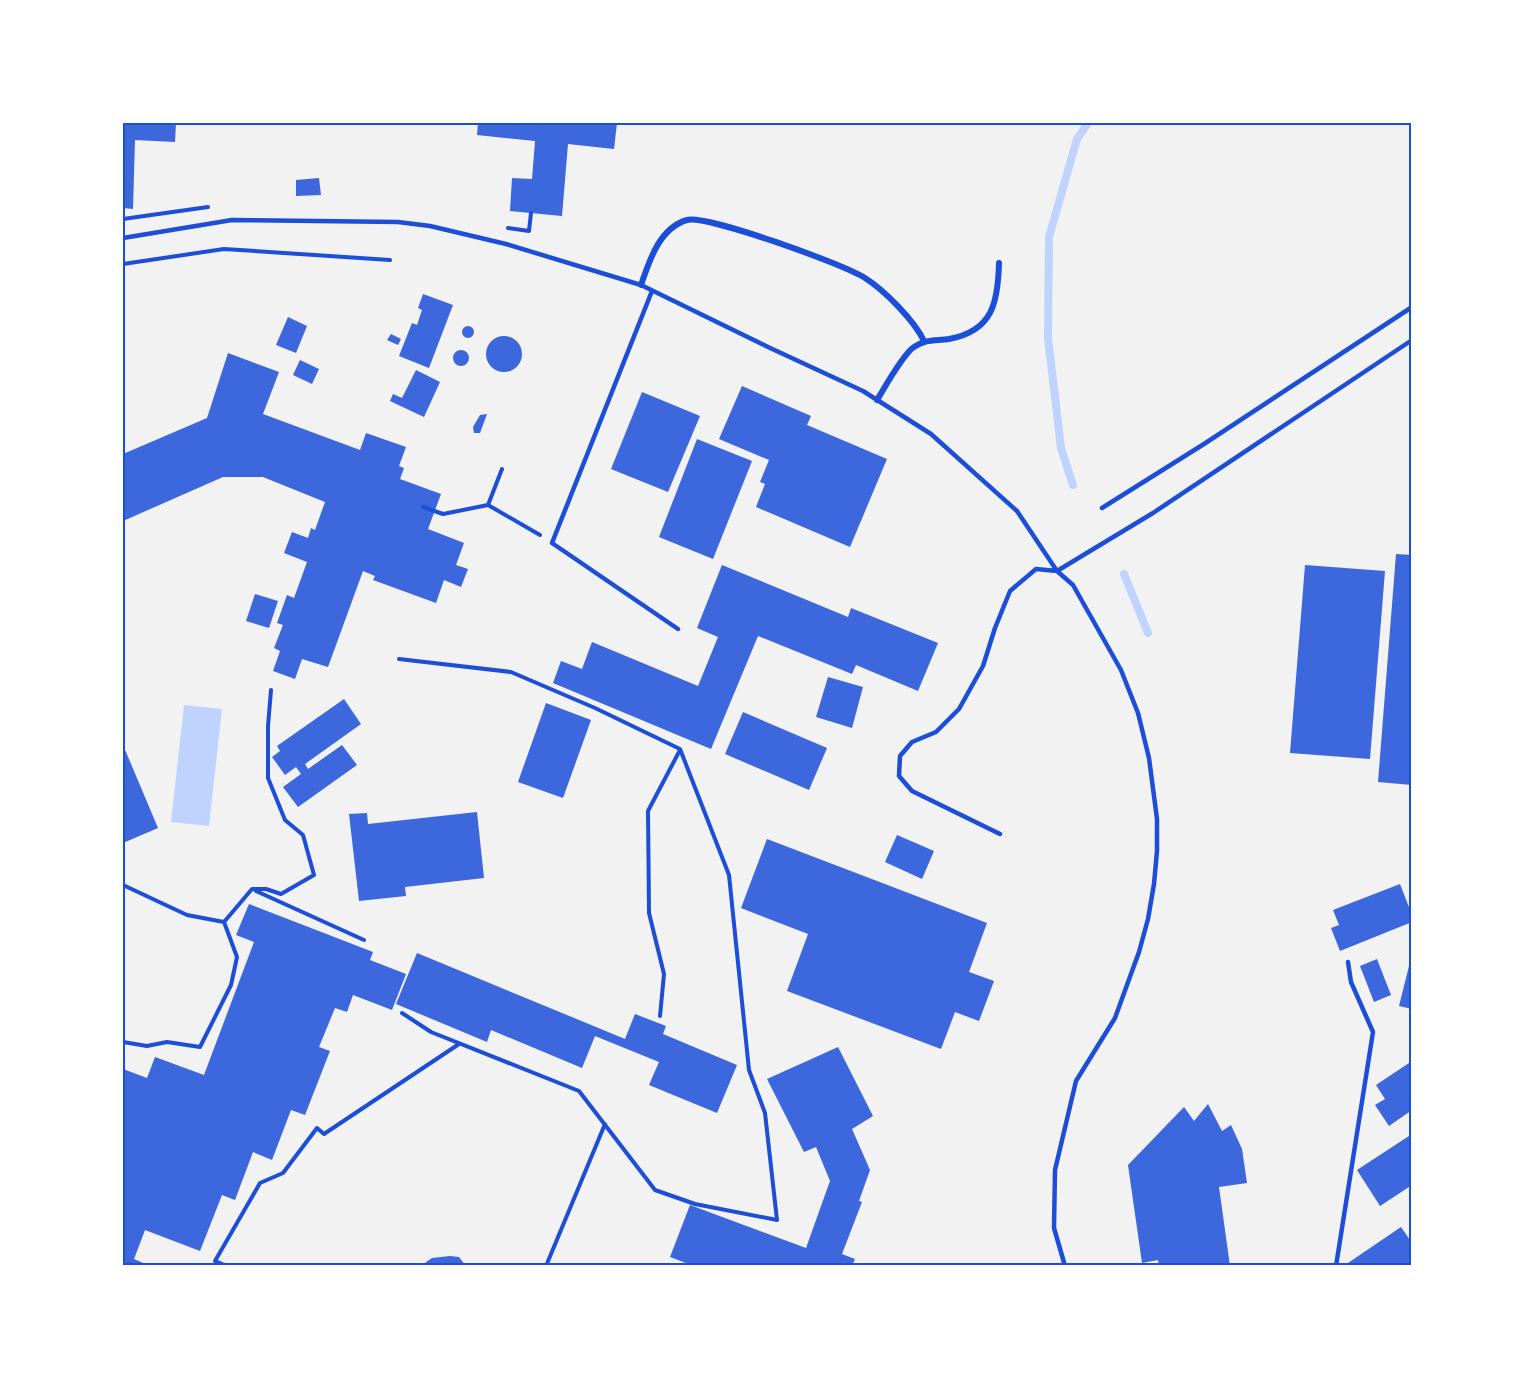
<svg xmlns="http://www.w3.org/2000/svg" width="1535" height="1389" viewBox="0 0 1535 1389" font-family="'DejaVu Sans',sans-serif">
<rect width="100%" height="100%" fill="#f2f2f2"/>
<path fill="#bfd3fe" d="M 184,705 L 222,709 L 209,826 L 171,822 Z"/>
<g fill="none" stroke-linecap="round" stroke-linejoin="round">
<path stroke="#bfd3fe" stroke-width="8" d="M 1073,485 L 1061,448 L 1048,338 L 1049,237 L 1077,139 L 1088,123
M 1124,574 L 1148,633"/>
</g>
<path fill="#3d67dc" d="M 123,123 L 176,123 L 175,142 L 135,140 L 133,209 L 123,208 Z
M 478,123 L 617,123 L 614,149 L 568,144 L 562,216 L 510,211 L 512,178 L 532,179 L 535,141 L 477,135 Z
M 319,178 L 321,195 L 296,196 L 296,180 Z
M 423,294 L 453,305 L 429,368 L 399,356 L 412,323 L 417,325 L 422,310 L 418,308 Z
M 288,317 L 307,326 L 296,353 L 276,345 Z
M462 332a6 6 0 1 1 12 0a6 6 0 1 1-12 0Z
M 391,334 L 401,339 L 398,345 L 387,340 Z
M486 354a18 18 0 1 1 36 0a18 18 0 1 1-36 0Z
M453 358a8 8 0 1 1 16 0a8 8 0 1 1-16 0Z
M 228,353 L 279,372 L 263,414 L 360,450 L 366,433 L 406,447 L 399,466 L 404,468 L 400,479 L 441,494 L 428,529 L 464,543 L 456,565 L 468,569 L 461,587 L 444,580 L 436,603 L 373,580 L 375,576 L 363,571 L 328,667 L 302,659 L 295,679 L 273,671 L 280,651 L 274,648 L 283,625 L 277,623 L 287,595 L 294,598 L 307,562 L 284,553 L 292,532 L 308,538 L 311,528 L 315,530 L 325,502 L 263,477 L 223,477 L 123,521 L 123,454 L 207,418 Z
M 300,360 L 319,369 L 312,384 L 293,375 Z
M 416,370 L 440,382 L 424,417 L 390,401 L 393,394 L 402,398 Z
M 742,386 L 811,416 L 807,425 L 887,459 L 850,547 L 756,507 L 765,484 L 760,482 L 769,460 L 719,439 Z
M 642,392 L 700,416 L 668,492 L 611,469 Z
M 487,414 L 480,433 L 474,433 L 473,427 L 480,415 Z
M 697,439 L 752,461 L 713,559 L 659,537 Z
M 1396,554 L 1412,555 L 1412,785 L 1378,782 Z
M 722,565 L 848,617 L 851,608 L 938,643 L 918,691 L 856,665 L 852,674 L 758,636 L 711,749 L 553,683 L 561,661 L 582,669 L 592,642 L 698,686 L 718,637 L 697,628 Z
M 1305,565 L 1385,571 L 1370,759 L 1290,753 Z
M 255,594 L 278,601 L 269,628 L 246,621 Z
M 828,677 L 863,687 L 852,728 L 816,717 Z
M 344,699 L 361,724 L 305,764 L 308,769 L 342,745 L 357,765 L 298,807 L 283,787 L 301,774 L 296,767 L 285,775 L 272,757 L 280,751 L 277,746 Z
M 546,703 L 591,720 L 563,798 L 518,782 Z
M 743,712 L 827,748 L 809,790 L 725,754 Z
M 123,745 L 158,828 L 123,843 Z
M 477,812 L 484,878 L 405,887 L 406,896 L 359,901 L 349,814 L 367,813 L 368,824 Z
M 897,835 L 934,851 L 922,879 L 885,862 Z
M 767,839 L 987,923 L 969,972 L 994,981 L 979,1021 L 955,1012 L 941,1049 L 787,991 L 808,934 L 741,908 Z
M 1400,884 L 1412,915 L 1412,922 L 1340,951 L 1331,928 L 1339,925 L 1333,910 Z
M 249,904 L 373,952 L 370,960 L 406,974 L 392,1010 L 353,995 L 347,1012 L 335,1008 L 319,1047 L 330,1051 L 305,1115 L 291,1110 L 272,1160 L 253,1152 L 235,1200 L 222,1195 L 200,1251 L 145,1230 L 134,1259 L 143,1263 L 142,1266 L 123,1266 L 123,1069 L 147,1078 L 155,1057 L 204,1075 L 254,942 L 236,935 Z
M 417,953 L 625,1039 L 635,1014 L 666,1026 L 663,1034 L 737,1065 L 717,1113 L 649,1085 L 659,1062 L 595,1036 L 582,1068 L 491,1030 L 487,1042 L 396,1004 Z
M 1377,959 L 1391,995 L 1374,1002 L 1360,966 Z
M 1410,962 L 1412,963 L 1412,1009 L 1399,1006 Z
M 838,1047 L 873,1116 L 852,1129 L 870,1170 L 859,1201 L 862,1202 L 842,1254 L 855,1259 L 852,1266 L 694,1266 L 670,1257 L 690,1205 L 806,1248 L 830,1181 L 816,1147 L 804,1152 L 767,1079 Z
M 1412,1061 L 1412,1110 L 1389,1126 L 1375,1105 L 1385,1099 L 1376,1085 Z
M 1208,1104 L 1222,1131 L 1231,1125 L 1242,1149 L 1247,1183 L 1219,1187 L 1230,1266 L 1159,1266 L 1158,1260 L 1142,1263 L 1128,1165 L 1184,1107 L 1194,1121 Z
M 1412,1134 L 1412,1185 L 1380,1206 L 1357,1170 Z
M 1401,1227 L 1412,1243 L 1412,1266 L 1351,1266 L 1348,1263 Z
M 450,1256 L 459,1257 L 466,1266 L 424,1266 L 426,1262 L 432,1258 Z"/>
<g fill="none" stroke-linecap="round" stroke-linejoin="round">
<path stroke="#1d4ed8" stroke-width="4" d="M 123,219 L 208,207
M 508,228 L 529,231 L 531,213
M 123,264 L 224,249 L 390,260
M 488,505 L 540,535
M 423,507 L 443,514 L 488,505 L 502,469
M 399,659 L 511,672 L 595,708 L 680,749 L 729,875 L 749,1070 L 765,1113 L 777,1220 L 695,1204 L 655,1190 L 579,1091 L 431,1032 L 402,1013
M 123,885 L 187,915 L 224,922 L 252,889 L 266,889 L 281,894 L 314,875 L 303,835 L 285,820 L 268,778 L 268,726 L 271,690
M 256,891 L 364,940
M 660,1016 L 664,974 L 649,913 L 648,811 L 680,750
M 123,1042 L 147,1046 L 167,1042 L 200,1047 L 231,985 L 237,957 L 224,922
M 227,1266 L 215,1261 L 260,1183 L 283,1173 L 317,1128 L 324,1134 L 459,1044
M 546,1266 L 605,1124"/>
<path stroke="#1d4ed8" stroke-width="4.5" d="M 123,238 L 232,220 L 398,222 L 430,226 L 506,244 L 641,285 L 768,347 L 863,391 L 931,434 L 1017,511 L 1057,571 L 1073,585 L 1121,670 L 1138,713 L 1149,758 L 1157,819 L 1157,851 L 1154,884 L 1148,919 L 1139,952 L 1115,1018 L 1076,1081 L 1055,1170 L 1054,1228 L 1065,1266
M 652,291 L 552,543 L 678,629
M 1102,508 L 1204,444 L 1412,307
M 1000,834 L 912,791 L 899,776 L 900,756 L 912,742 L 936,732 L 959,709 L 983,666 L 995,628 L 1010,591 L 1036,569 L 1057,571 L 1153,513 L 1412,340
M 1336,1266 L 1373,1032 L 1351,982 L 1348,962"/>
<path stroke="#1d4ed8" stroke-width="6" d="M 641,285 C 649,262 659,228 687,220 C 708,215 843,264 865,278 C 884,290 914,320 924,341
M 877,400 C 885,387 903,354 914,347 C 925,339 936,341 949,339 C 993,331 998,302 999,263
M 1064,1266 L 1065,1266"/>
</g>
<rect width="1535" height="1389" fill="none" stroke="#ffffff" stroke-width="249"/>
<rect x="124" y="124" width="1286" height="1140" fill="none" stroke="#1d4ed8" stroke-width="2"/>
</svg>
